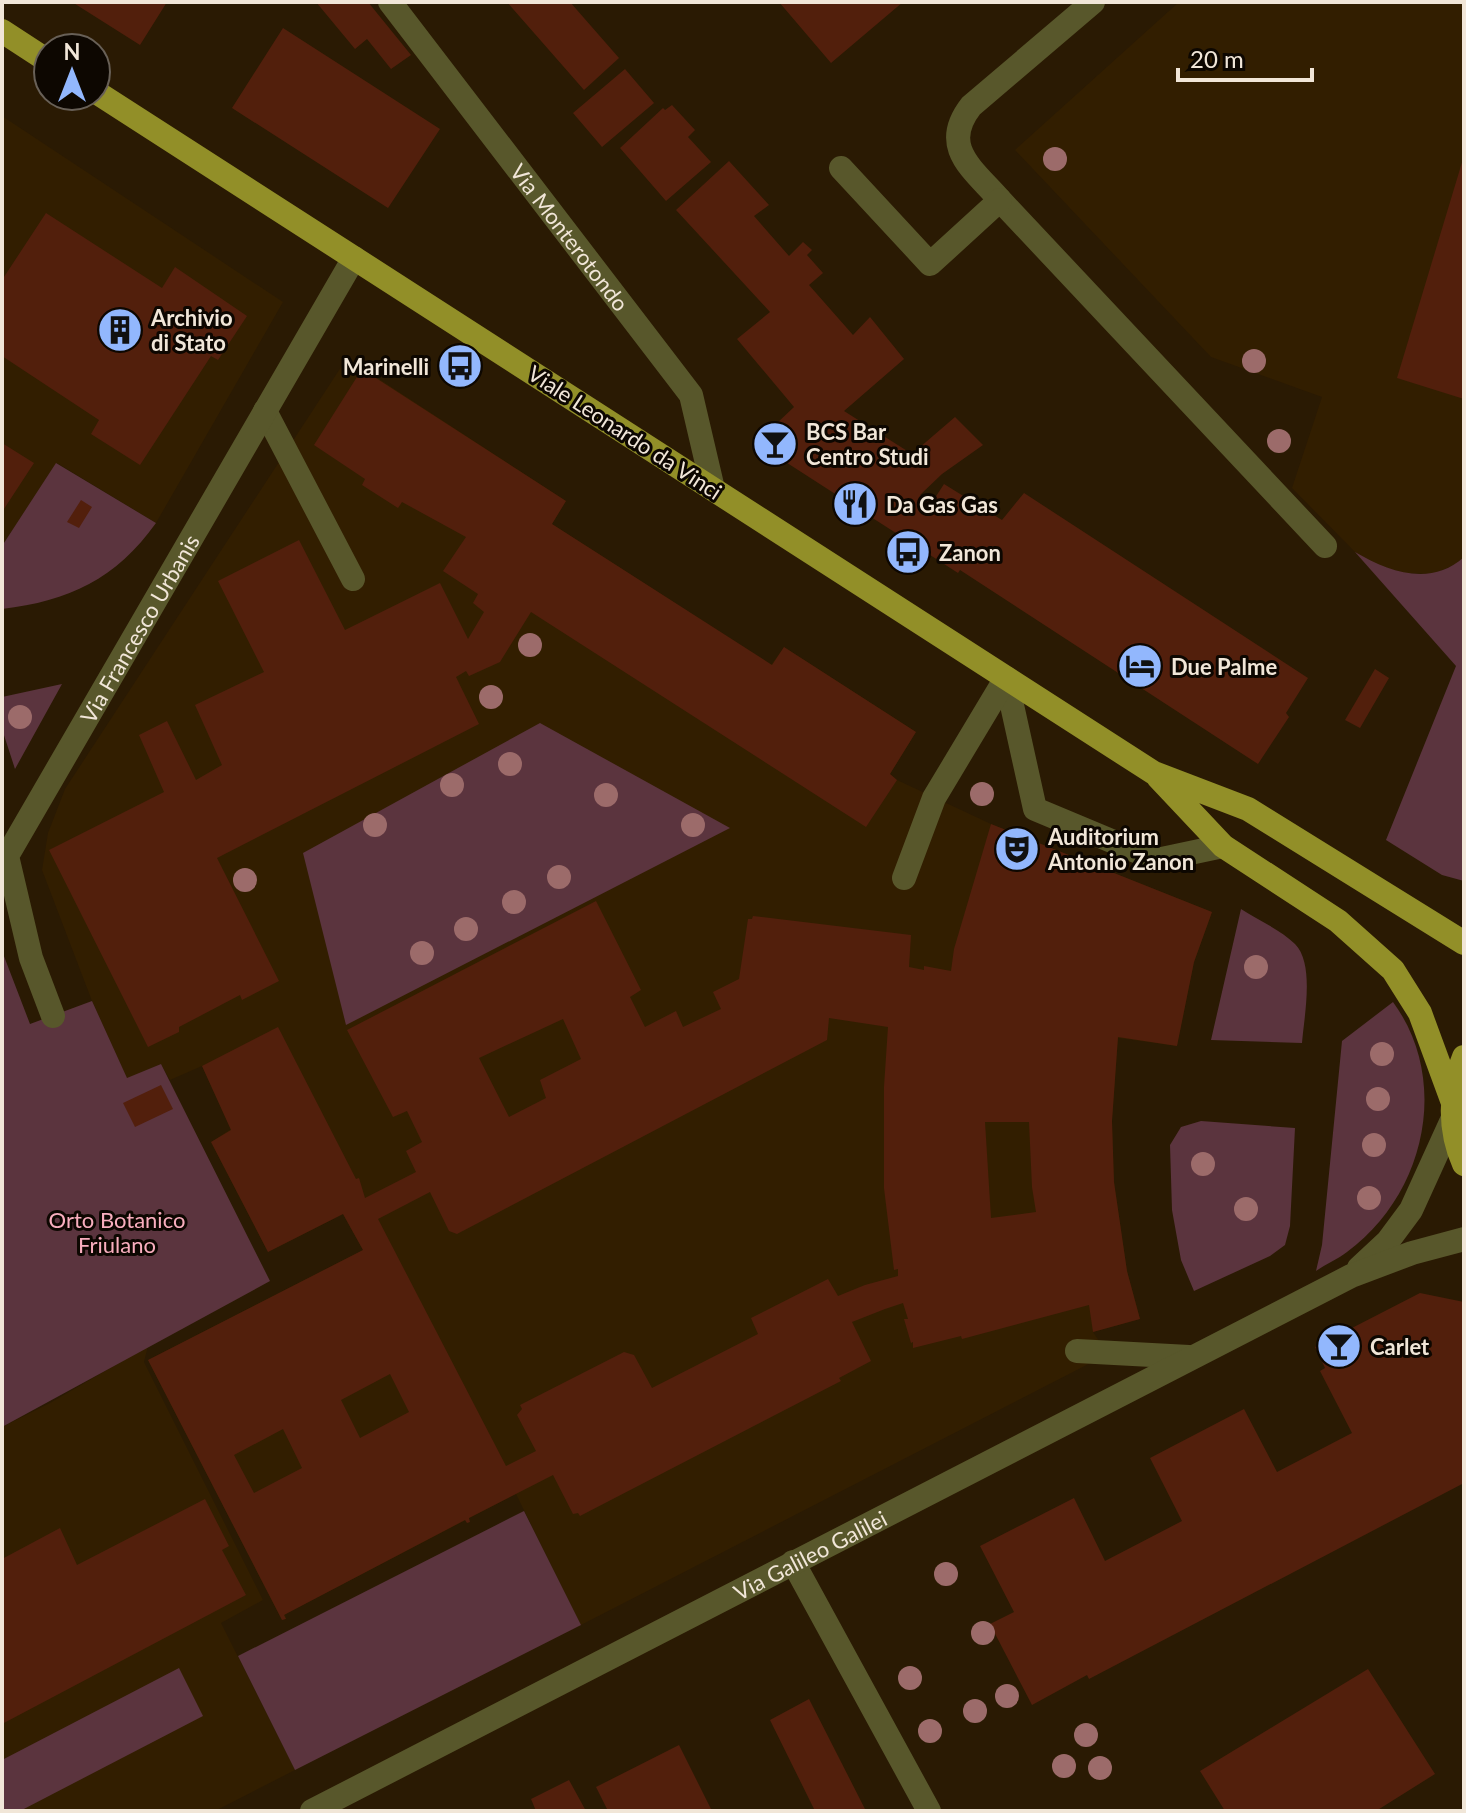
<svg xmlns="http://www.w3.org/2000/svg" width="1466" height="1813" viewBox="0 0 1466 1813" font-family="Lato,sans-serif">
<rect width="100%" height="100%" fill="#2a1a03"/>
<path fill="#321e00" d="M 1179,2 L 1464,2 L 1464,557 L 1456,564 L 1434,574 L 1405,573 L 1379,566 L 1355,552 L 1292,488 L 1322,397 L 1211,357 L 1015,150 Z
M 2,116 L 283,302 L 156,523 L 57,463 L 2,546 Z
M 347,358 L 566,501 L 552,524 L 771,665 L 784,647 L 916,732 L 890,774 L 897,780 L 991,824 L 1212,912 L 1194,962 L 1177,1046 L 1118,1038 L 1112,1121 L 1114,1182 L 1127,1271 L 1140,1319 L 1093,1332 L 1108,1354 L 581,1625 L 516,1494 L 285,1614 L 286,1619 L 282,1620 L 148,1360 L 363,1250 L 343,1214 L 268,1252 L 211,1142 L 231,1129 L 202,1066 L 170,1080 L 161,1064 L 127,1079 L 92,1001 L 42,870 L 48,833 L 65,789 Z
M 148,1346 L 144,1362 L 263,1600 L 221,1623 L 295,1770 L 215,1811 L 2,1811 L 2,1427 L 50,1403 Z"/>
<path fill="#5b343e" d="M 56,463 L 156,523 C 116,579 69,601 2,609 L 2,546 Z
M 1355,552 C 1389,572 1431,587 1464,557 L 1464,881 L 1442,875 L 1386,840 L 1456,666 Z
M 62,684 L 15,769 L 2,729 L 2,697 Z
M 540,723 L 730,828 L 346,1025 L 303,853 Z
M 1241,909 C 1258,920 1281,930 1295,944 C 1315,964 1304,1017 1302,1043 L 1211,1040 Z
M 2,951 L 30,1024 L 92,1001 L 127,1078 L 161,1064 L 270,1281 L 2,1427 Z
M 1393,1002 C 1451,1081 1425,1195 1347,1252 C 1338,1259 1326,1264 1316,1271 L 1322,1245 L 1342,1041 Z
M 1201,1121 L 1295,1128 L 1290,1226 L 1285,1245 L 1270,1256 L 1194,1291 L 1181,1260 L 1172,1210 L 1170,1145 L 1181,1127 Z
M 524,1511 L 581,1625 L 295,1770 L 238,1656 Z
M 179,1668 L 203,1716 L 20,1811 L 2,1811 L 2,1760 Z"/>
<path fill="#521f0c" fill-rule="evenodd" d="M 72,2 L 167,2 L 140,45 Z
M 316,2 L 368,2 L 411,55 L 391,69 L 367,39 L 355,49 Z
M 507,2 L 570,2 L 619,58 L 584,90 Z
M 779,2 L 903,2 L 831,63 Z
M 283,28 L 440,129 L 388,208 L 232,108 Z
M 625,69 L 654,103 L 602,147 L 573,113 Z
M 672,105 L 695,130 L 688,137 L 711,162 L 666,201 L 620,148 L 663,108 L 665,110 Z
M 1463,159 L 1464,159 L 1464,399 L 1397,378 Z
M 729,161 L 769,205 L 754,216 L 789,256 L 803,242 L 812,250 L 807,255 L 823,273 L 809,285 L 853,335 L 870,317 L 904,359 L 844,411 L 912,454 L 955,417 L 983,445 L 942,474 L 920,495 L 933,501 L 944,484 L 1002,520 L 1024,493 L 1308,678 L 1286,713 L 1289,717 L 1258,764 L 960,570 L 958,573 L 756,443 L 794,407 L 737,339 L 770,312 L 676,210 Z
M 46,213 L 162,288 L 175,267 L 247,316 L 218,360 L 211,356 L 140,465 L 91,434 L 99,420 L 2,356 L 2,280 Z
M 362,369 L 566,501 L 552,524 L 772,665 L 784,647 L 916,732 L 890,774 L 897,780 L 866,827 L 531,612 L 500,662 L 469,676 L 466,671 L 456,677 L 479,724 L 217,858 L 279,981 L 242,1000 L 240,995 L 179,1027 L 179,1032 L 148,1047 L 49,850 L 164,792 L 139,735 L 167,721 L 196,780 L 222,765 L 195,705 L 264,672 L 218,581 L 299,540 L 345,630 L 440,583 L 468,639 L 484,612 L 473,603 L 478,594 L 443,571 L 466,537 L 402,502 L 398,508 L 362,485 L 365,479 L 314,445 Z
M 2,443 L 34,463 L 2,512 Z
M 81,500 L 92,507 L 79,528 L 67,522 Z
M 1375,669 L 1389,678 L 1360,728 L 1345,720 Z
M 991,824 L 1212,912 L 1194,962 L 1177,1046 L 1118,1037 L 1112,1121 L 1114,1182 L 1127,1271 L 1140,1319 L 1093,1332 L 1089,1305 L 962,1339 L 961,1336 L 913,1348 L 913,1342 L 911,1343 L 904,1319 L 908,1319 L 903,1303 L 885,1309 L 852,1322 L 871,1361 L 839,1378 L 841,1381 L 580,1516 L 578,1513 L 573,1514 L 553,1475 L 469,1518 L 470,1522 L 467,1523 L 465,1520 L 284,1615 L 286,1619 L 282,1620 L 148,1360 L 363,1250 L 343,1214 L 268,1252 L 211,1142 L 231,1130 L 202,1066 L 278,1027 L 356,1179 L 359,1178 L 365,1198 L 416,1172 L 406,1151 L 422,1142 L 407,1111 L 393,1117 L 347,1030 L 596,901 L 641,990 L 630,997 L 645,1027 L 676,1011 L 683,1027 L 721,1009 L 713,992 L 739,979 L 748,919 L 752,919 L 753,916 L 911,935 L 909,967 L 924,970 L 924,966 L 951,971 L 954,949 ZM 829,1018 L 888,1027 L 884,1087 L 884,1188 L 894,1270 L 898,1269 L 898,1276 L 865,1285 L 838,1296 L 828,1279 L 751,1318 L 758,1334 L 652,1388 L 634,1355 L 624,1352 L 520,1405 L 522,1409 L 517,1415 L 536,1451 L 506,1466 L 378,1219 L 430,1192 L 449,1231 L 457,1234 L 827,1040 ZM 563,1019 L 581,1059 L 540,1080 L 546,1098 L 509,1117 L 479,1058 ZM 985,1122 L 1029,1122 L 1032,1187 L 1036,1212 L 991,1218 ZM 390,1374 L 409,1412 L 360,1438 L 341,1400 ZM 283,1429 L 302,1468 L 254,1493 L 234,1455 Z
M 161,1085 L 173,1109 L 135,1127 L 123,1103 Z
M 1420,1293 L 1464,1302 L 1464,1483 L 1089,1679 L 1087,1675 L 1032,1705 L 990,1624 L 1014,1612 L 980,1546 L 1074,1498 L 1105,1561 L 1182,1521 L 1150,1458 L 1244,1409 L 1277,1472 L 1352,1433 L 1320,1371 L 1325,1368 L 1315,1347 Z
M 205,1499 L 229,1546 L 222,1550 L 246,1595 L 2,1724 L 2,1559 L 60,1528 L 77,1565 Z
M 1368,1669 L 1435,1774 L 1376,1811 L 1225,1811 L 1200,1771 Z
M 809,1699 L 866,1811 L 815,1811 L 770,1720 Z
M 679,1745 L 712,1811 L 608,1811 L 596,1787 Z
M 569,1780 L 586,1811 L 536,1811 L 531,1799 Z"/>
<g fill="none" stroke-linecap="round" stroke-linejoin="round">
<g stroke="#58572b" stroke-width="24">
<path id="s1" d="M 390,2 L 691,395 L 713,489"/>
<path d="M 1093,2 L 971,106 C 939,147 973,169 1000,200 L 1325,546"/>
<path d="M 841,168 L 930,264 L 1000,200"/>
<path d="M 265,411 L 353,579"/>
<path d="M 1006,678 L 1035,809 L 1157,860 L 1223,846"/>
<path d="M 904,878 L 934,798 L 1006,678"/>
<path id="s2" d="M 53,1016 L 31,958 L 7,856 L 354,258"/>
<path d="M 1359,1268 L 1388,1241 L 1411,1210 L 1452,1120"/>
<path d="M 1077,1351 L 1189,1357"/>
<path d="M 793,1562 L 929,1811"/>
<path id="s3" d="M 312,1811 L 1351,1276 L 1412,1253 L 1464,1239"/>
</g>
<path stroke="#928f28" stroke-width="24" d="M 2,31 L 48,61
M 96,92 L 1154,773 L 1248,809 L 1464,943
M 1158,777 L 1223,846 L 1338,921 L 1393,970 L 1420,1013 L 1452,1100
M 1464,1057 C 1449,1092 1449,1130 1464,1164"/>
</g>
<g fill="#9c6b6a">
<circle cx="1055" cy="159" r="12"/>
<circle cx="1254" cy="361" r="12"/>
<circle cx="1279" cy="441" r="12"/>
<circle cx="530" cy="645" r="12"/>
<circle cx="491" cy="697" r="12"/>
<circle cx="20" cy="717" r="12"/>
<circle cx="510" cy="764" r="12"/>
<circle cx="452" cy="785" r="12"/>
<circle cx="982" cy="794" r="12"/>
<circle cx="606" cy="795" r="12"/>
<circle cx="375" cy="825" r="12"/>
<circle cx="693" cy="825" r="12"/>
<circle cx="559" cy="877" r="12"/>
<circle cx="245" cy="880" r="12"/>
<circle cx="514" cy="902" r="12"/>
<circle cx="466" cy="929" r="12"/>
<circle cx="422" cy="953" r="12"/>
<circle cx="1256" cy="967" r="12"/>
<circle cx="1382" cy="1054" r="12"/>
<circle cx="1378" cy="1099" r="12"/>
<circle cx="1374" cy="1145" r="12"/>
<circle cx="1203" cy="1164" r="12"/>
<circle cx="1369" cy="1198" r="12"/>
<circle cx="1246" cy="1209" r="12"/>
<circle cx="946" cy="1574" r="12"/>
<circle cx="983" cy="1633" r="12"/>
<circle cx="910" cy="1678" r="12"/>
<circle cx="1007" cy="1696" r="12"/>
<circle cx="975" cy="1711" r="12"/>
<circle cx="930" cy="1731" r="12"/>
<circle cx="1086" cy="1735" r="12"/>
<circle cx="1064" cy="1766" r="12"/>
<circle cx="1100" cy="1768" r="12"/>
</g>
<defs>
<g id="building-disc" transform="scale(2.3)"><circle r="9.5" fill="#92b7fd" stroke="#0d0701"/><path d="M-4-6H4V6H1V3H-1V6H-4ZM-2.5-4.3h1.7v1.8h-1.7ZM.8-4.3h1.7v1.8H.8ZM-2.5-1h1.7V.8h-1.7ZM.8-1h1.7V.8H.8Z" fill="#111"/></g>
<g id="bus-disc" transform="scale(2.3)"><circle r="9.5" fill="#92b7fd" stroke="#0d0701"/><path d="M-5-6H5V4H4V6H2V4H-2V6H-4V4H-5ZM-3.5-4V0h7V-4ZM-3.5 1.2v1.5H-2V1.2ZM2 1.2v1.5H3.5V1.2Z" fill="#111"/></g>
<g id="bar-disc" transform="scale(2.3)"><circle r="9.5" fill="#92b7fd" stroke="#0d0701"/><path d="M-6-5H6L.8 .8V4.5H3.5V6h-7V4.5H-.8V.8Z" fill="#111"/></g>
<g id="restaurant-disc" transform="scale(2.3)"><circle r="9.5" fill="#92b7fd" stroke="#0d0701"/><path d="M-5-6h1v4h1v-4h1v4h1v-4h1v5L-1.5 .5V6h-2V.5L-5-1ZM5-6V6H3V1.5H1.5Q1.5-4 5-6Z" fill="#111"/></g>
<g id="hotel-disc" transform="scale(2.3)"><circle r="9.5" fill="#92b7fd" stroke="#0d0701"/><path d="M-6-4.5h1.5V1H6V5H4.5V3h-9V5H-6ZM-4 0a1.8 1.8 0 1 1 3.6 0ZM.5 0V-2.5h3Q6-2.5 6 0Z" fill="#111"/></g>
<g id="theatre-disc" transform="scale(2.3)"><circle r="9.5" fill="#92b7fd" stroke="#0d0701"/><path d="M-5-5.5Q0-4 5-5.5V0Q5 5 0 6Q-5 5-5 0ZM-3.3-2.5H-1v1.5H-3.3ZM1-2.5H3.3v1.5H1ZM-2.8 1Q0 5.5 2.8 1Z" fill="#111"/></g>
</defs>
<g fill-rule="evenodd">
<use href="#building-disc" x="120" y="330"/>
<use href="#bus-disc" x="460" y="366"/>
<use href="#bar-disc" x="775" y="444"/>
<use href="#restaurant-disc" x="855" y="504"/>
<use href="#bus-disc" x="908" y="552"/>
<use href="#hotel-disc" x="1140" y="666"/>
<use href="#theatre-disc" x="1017" y="849"/>
<use href="#bar-disc" x="1339" y="1346"/>
</g>
<g text-anchor="middle" dominant-baseline="central" stroke-width="6" stroke-linejoin="round" paint-order="stroke">
<g font-size="22" fill="#f1e6d8" stroke="#0d0701">
<text stroke="none"><textPath href="#s1" startOffset="296">Via Monterotondo</textPath></text>
<text transform="translate(625 432) rotate(33)">Viale Leonardo da Vinci</text>
<text stroke="none"><textPath href="#s2" startOffset="430">Via Francesco Urbanis</textPath></text>
<text stroke="none"><textPath href="#s3" startOffset="560">Via Galileo Galilei</textPath></text>
</g>
<g font-size="22" font-weight="bold" fill="#f1e6d8" stroke="#0d0701" text-anchor="start">
<text x="151" y="317">Archivio<tspan x="151" dy="25">di Stato</tspan></text>
<text x="429" y="366" text-anchor="end">Marinelli</text>
<text x="806" y="431">BCS Bar<tspan x="806" dy="25">Centro Studi</tspan></text>
<text x="886" y="504">Da Gas Gas</text>
<text x="939" y="552">Zanon</text>
<text x="1171" y="666">Due Palme</text>
<text x="1048" y="836">Auditorium<tspan x="1048" dy="25">Antonio Zanon</tspan></text>
<text x="1370" y="1346">Carlet</text>
</g>
<g font-size="22" fill="#f9aebe" stroke="#0d0701">
<text x="117" y="1219">Orto Botanico<tspan x="117" dy="25">Friulano</tspan></text>
</g>
</g>
<rect width="1466" height="1813" fill="none" stroke="#f1e6d8" stroke-width="8"/>
<g transform="translate(72 72)"><circle r="38" fill="#0d0701" stroke="#686057" stroke-width="2"/>
<path d="M0-6L14 30L0 20L-14 30Z" fill="#92b7fd"/>
<text y="-12" font-size="22" font-weight="bold" text-anchor="middle" fill="#f1e6d8">N</text>
</g>
<path d="M1178 68v12h134v-12" fill="none" stroke="#f1e6d8" stroke-width="4"/>
<text x="1190" y="68" font-size="24" fill="#f1e6d8" stroke="#0d0701" stroke-width="6" paint-order="stroke">20 m</text>
</svg>
